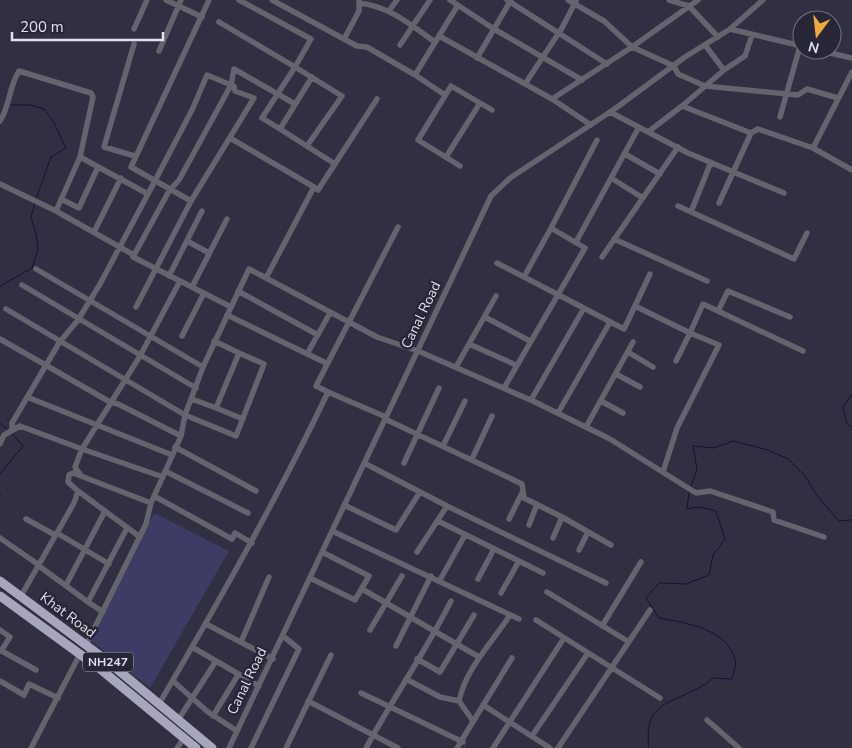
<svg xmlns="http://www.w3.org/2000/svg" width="852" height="748" viewBox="0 0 852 748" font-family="'Nunito Sans',sans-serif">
<rect width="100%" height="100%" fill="#303042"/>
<path fill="#3d3c64" d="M 154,513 L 229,551 L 150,688 L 91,641 Z"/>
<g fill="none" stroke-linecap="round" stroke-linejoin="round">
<path stroke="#161138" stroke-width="1" d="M 8,105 L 30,105 L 44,109 L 53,121 L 66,148 L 51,157 L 36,199
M 0,286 L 32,268 L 38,249 L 36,234 L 31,217 L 35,203
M 852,394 L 843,407 L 847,424 L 852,427
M 0,423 L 7,429
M 0,474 L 23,446 L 12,433
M 691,486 L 697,469 L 693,446 L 714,448 L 733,441 L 768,450 L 788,459 L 805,476 L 818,497 L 839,521 L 852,520
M 0,494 L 0,496
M 649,748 C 641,694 683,705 713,678 L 732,679 C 733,673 737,665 735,660 C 727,628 685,623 659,618 L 646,598 L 659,583 L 686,584 L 709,575 L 713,555 L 725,539 L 716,511 L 699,507 L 687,509 L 689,492"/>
<path stroke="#63646d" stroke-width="5.5" d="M 166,0 L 202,17
M 239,0 L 311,39 L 295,67 L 342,96 L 307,146
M 272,0 L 344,39 L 357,46 L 367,47 L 415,75 L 445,95
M 450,0 L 494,29 L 582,80
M 507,0 L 607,64
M 568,0 L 604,21 L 632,47 L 674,66 L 678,74 L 705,86 L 798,95 L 807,89 L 838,98
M 669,0 L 689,6 L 718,37
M 359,3 C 389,6 411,25 435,42
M 389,11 L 397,0
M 219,22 L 295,67 L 262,118 L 280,129
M 134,29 L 147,0
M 730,29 L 802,46
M 441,37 L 552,99 L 591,125
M 344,39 L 359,11 L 359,0
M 134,44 L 104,147 L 135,156
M 400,45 L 430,0
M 705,45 L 724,70
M 817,50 L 852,58
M 159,51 L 181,0
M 477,58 L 511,0
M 415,75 L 458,5
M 312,77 L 280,129 L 335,164
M 525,84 L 562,28 L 576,1
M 552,99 L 632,47 L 698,0
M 682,106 L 751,133 L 758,129 L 813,148 L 852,170
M 610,112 L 688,153 L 784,193
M 780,117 L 800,46
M 0,121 C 10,106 9,86 19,71 L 91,93 L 93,97 L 80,157 L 56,211
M 648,132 L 682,106 L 724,70 L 745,56 L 752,35
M 230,138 L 314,187 L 266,278
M 813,148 L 852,72
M 625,154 L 660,174
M 446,157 L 480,103
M 460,166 L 418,140 L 451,86 L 492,110
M 611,178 L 643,198
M 0,184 L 56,211 L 132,254 L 133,257 L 231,307
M 314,187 L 318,190 L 377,99
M 61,199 L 79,208 L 98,167
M 191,201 L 254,98 L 235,91 L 234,86 L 231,85 L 234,69 L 295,104
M 719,203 L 751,133
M 678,206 L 794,259 L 807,233
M 691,212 L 711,162
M 551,228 L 597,140
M 94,232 L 121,178
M 614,239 L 707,281
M 187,241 L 209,253
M 576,242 L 639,127
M 133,257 L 169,191 L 179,180 L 231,85 L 207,75 L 192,110 L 148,194
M 602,257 L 678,147
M 497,263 L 624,329 L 635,306 L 690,333 L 676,361
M 36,269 L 203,367
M 169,276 L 202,211
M 22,285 L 196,388
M 192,287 L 227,219
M 238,291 L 318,335
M 635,306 L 650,274
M 136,307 L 191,201 L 131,167 L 209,0
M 6,309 L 185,415 L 236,436 L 264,364 L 239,353
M 718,311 L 728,291 L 790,317
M 227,315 L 326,363
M 485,317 L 530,341
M 182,336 L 204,293
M 0,339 L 110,402 L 118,404 L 181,436
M 469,344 L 516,365
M 628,352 L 653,367
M 307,354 L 330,313
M 456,367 L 496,296
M 616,374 L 640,387
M 504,388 L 585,248 L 551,228 L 525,275
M 328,392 L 316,386 L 398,227
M 27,397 L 172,455
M 192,399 L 216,408 L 239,353 L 214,341
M 531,400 L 584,308
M 601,401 L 623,413
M 216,408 L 243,419
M 558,413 L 610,322
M 385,419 L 522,484 L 524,498 L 562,517 L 611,545
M 586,427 L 633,342
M 12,429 L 12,423 L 59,343 L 78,320 L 100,284 L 148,194 L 80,157
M 0,444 L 4,435 L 20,426 L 82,449 L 140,356 L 180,281
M 443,446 L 465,401
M 175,447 L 256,491
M 472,459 L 492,416
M 364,463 L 449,507 L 606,583
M 404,463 L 439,388
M 165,471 L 248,513
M 663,472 L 677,428 L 719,345 L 690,333 L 703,304 L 803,351
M 80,474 L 75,467 L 82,449 L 163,477
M 78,491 L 68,482 L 69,475 L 73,473 L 151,503
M 154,496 L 232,539 L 235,533 L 252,543
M 344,505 L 396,530 L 420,492
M 26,519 L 55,535
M 509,519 L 522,493
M 438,521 L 543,573
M 529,525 L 537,504
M 332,531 L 519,619
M 57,533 L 109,564
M 0,538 L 39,565
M 553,538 L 562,517
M 579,550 L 588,532
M 417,552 L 447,506
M 39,566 L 88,602 L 127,528
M 310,578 L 355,600 L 369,576 L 322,552
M 478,579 L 494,549
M 440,580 L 465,535
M 66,585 L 105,511
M 362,589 L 479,657
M 547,592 L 629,642
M 501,593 L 519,561
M 21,596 L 74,503 L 78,491 L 140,537
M 88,602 L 103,612
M 536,620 L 660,698
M 206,624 L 273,659
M 602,626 L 641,562
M 0,630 L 10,637 L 1,651
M 370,630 L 402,576
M 241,642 L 269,577
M 86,645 L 146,524 L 151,503 L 181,436 L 185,415 L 203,367 L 249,269 L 377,337 L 418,351 L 533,401 L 610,439 L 696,493 L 710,491 L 773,512 L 774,520 L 824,537
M 396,646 L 431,576
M 192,647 L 259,686
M 0,650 L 36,670
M 417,659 L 440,672 L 474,615
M 406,679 L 440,697 L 459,701 L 473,721
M 0,681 L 24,695 L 29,684 L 58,698
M 173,681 L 208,712 L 237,731
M 361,693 L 463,742
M 308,701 L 398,748
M 459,701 C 466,668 492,643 510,615
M 159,704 C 219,601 277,499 328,392 L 386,417
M 483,705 L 550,748
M 213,716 L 238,675
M 178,720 L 216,661
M 707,720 L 739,748
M 532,736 L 588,653
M 31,748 L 80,654
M 177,748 L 184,738
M 229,748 L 491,196 L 510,178 L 616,108 L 685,57 L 730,29 L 763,0
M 251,748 L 299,649 L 283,636
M 286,748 L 331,655
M 366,748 C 393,698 426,651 451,601
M 457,748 L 512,658
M 493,748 L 564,638
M 558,748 L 650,610"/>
<path stroke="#a6a7bd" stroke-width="9" d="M 0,581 L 106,660 L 212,748
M 0,596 L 99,668 L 196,748"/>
</g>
<g text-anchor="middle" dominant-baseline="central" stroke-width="5" stroke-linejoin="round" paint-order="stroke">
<rect fill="#262637" stroke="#a8a8b5" stroke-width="1" x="83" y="652.5" width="50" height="19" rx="4"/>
<g font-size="12" font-weight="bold" fill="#dfe0eb">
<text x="108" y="662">NH247</text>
</g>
<g font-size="14" fill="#dfe0eb" stroke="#262637">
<text transform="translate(421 315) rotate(-64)">Canal Road</text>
<text transform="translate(68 615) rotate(37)">Khat Road</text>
<text transform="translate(247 681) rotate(-64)">Canal Road</text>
</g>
</g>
<g transform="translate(817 35) rotate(195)"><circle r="24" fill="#262637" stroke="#70707f"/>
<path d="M0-4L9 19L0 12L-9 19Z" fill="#eea83c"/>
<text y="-8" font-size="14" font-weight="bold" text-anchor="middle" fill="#dfe0eb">N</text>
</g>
<path d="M12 32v8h151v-8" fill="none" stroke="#dfe0eb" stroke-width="2.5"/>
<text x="20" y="32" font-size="15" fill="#dfe0eb" stroke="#262637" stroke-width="4" paint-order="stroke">200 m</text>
</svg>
